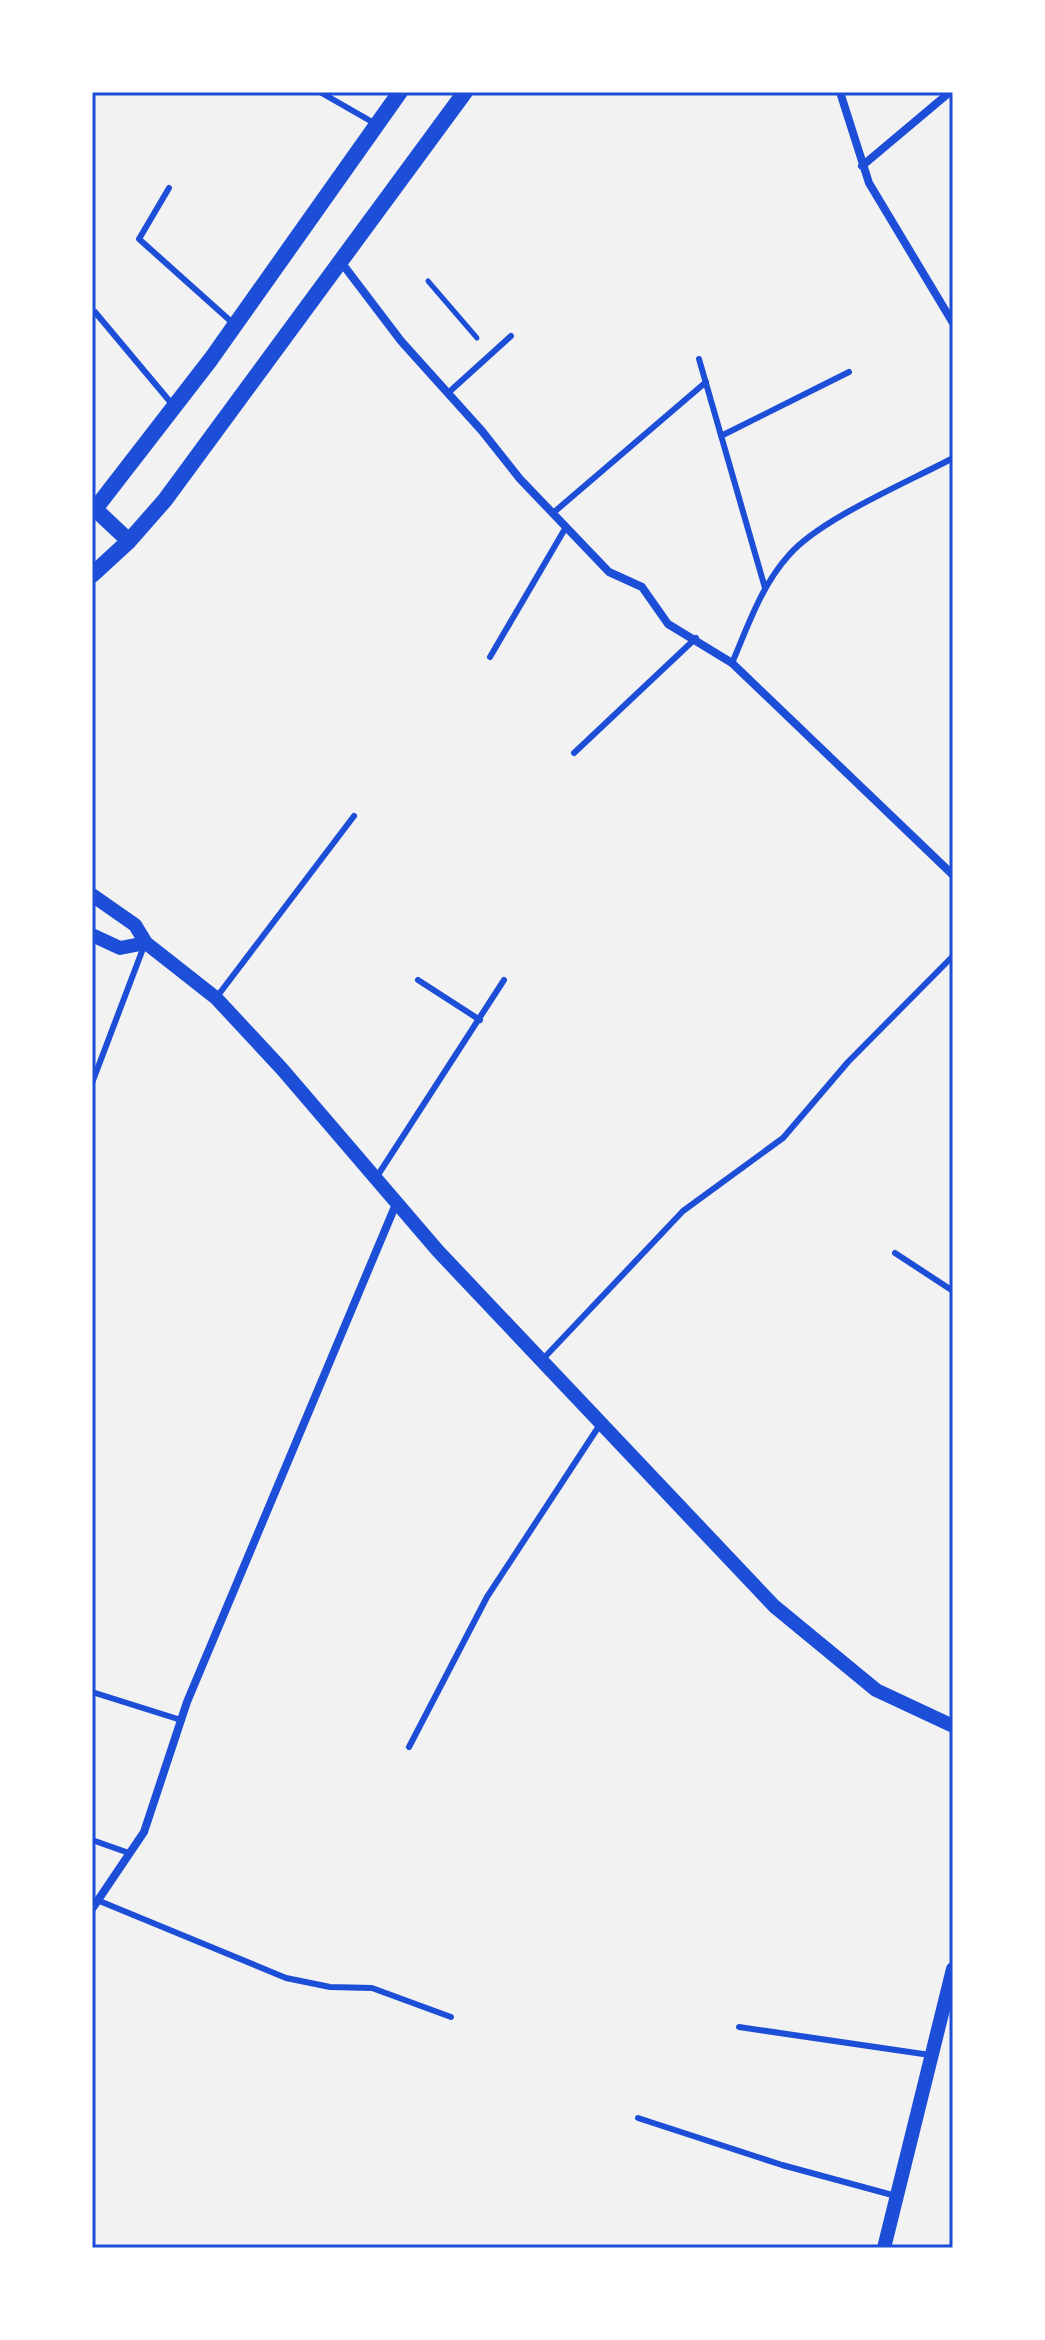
<svg xmlns="http://www.w3.org/2000/svg" width="1045" height="2340" viewBox="0 0 1045 2340" font-family="'Source Sans 3',sans-serif">
<rect width="100%" height="100%" fill="#f2f2f2"/>
<g fill="none" stroke-linecap="round" stroke-linejoin="round">
<path stroke="#1d4ed8" stroke-width="5" d="M 428,281 L 477,338"/>
<path stroke="#1d4ed8" stroke-width="6" d="M 320,92 L 374,123
M 169,188 L 139,239 L 235,325
M 95,312 L 172,404
M 699,359 L 765,588
M 448,393 L 511,336
M 721,436 L 849,372
M 553,513 L 706,382
M 490,657 L 566,527
M 732,663 C 748,626 761,586 789,555 C 820,519 908,482 953,458
M 574,753 L 696,638
M 418,980 L 480,1020
M 216,998 L 354,816
M 92,1083 L 144,946
M 376,1178 L 504,980
M 895,1253 L 953,1291
M 543,1359 L 683,1211 L 783,1138 L 848,1062 L 953,956
M 92,1692 L 181,1720
M 409,1747 L 487,1597 L 601,1423
M 92,1840 L 129,1853
M 97,1900 L 286,1978 L 330,1987 L 372,1988 L 451,2017
M 739,2027 L 930,2055
M 638,2118 L 782,2165 L 896,2196"/>
<path stroke="#1d4ed8" stroke-width="8" d="M 840,92 L 869,183 L 953,323
M 862,166 L 950,92
M 341,262 L 401,341 L 482,431 L 520,479 L 609,572 L 642,587 L 668,624 L 732,663 L 953,875
M 92,1909 L 144,1832 L 187,1702 L 396,1204"/>
<path stroke="#1d4ed8" stroke-width="14" d="M 92,895 L 135,925 L 146,943 L 216,998 L 282,1069 L 438,1251 L 774,1606 L 876,1690 L 953,1726
M 92,935 L 120,948 L 146,943
M 884,2248 L 953,1969"/>
<path stroke="#1d4ed8" stroke-width="16" d="M 96,510 L 129,541
M 92,513 L 211,359 L 400,92
M 92,575 L 129,541 L 165,500 L 465,92"/>
</g>
<rect width="1045" height="2340" fill="none" stroke="#ffffff" stroke-width="188"/>
<rect x="94" y="94" width="857" height="2152" fill="none" stroke="#1d4ed8" stroke-width="3"/>
</svg>
